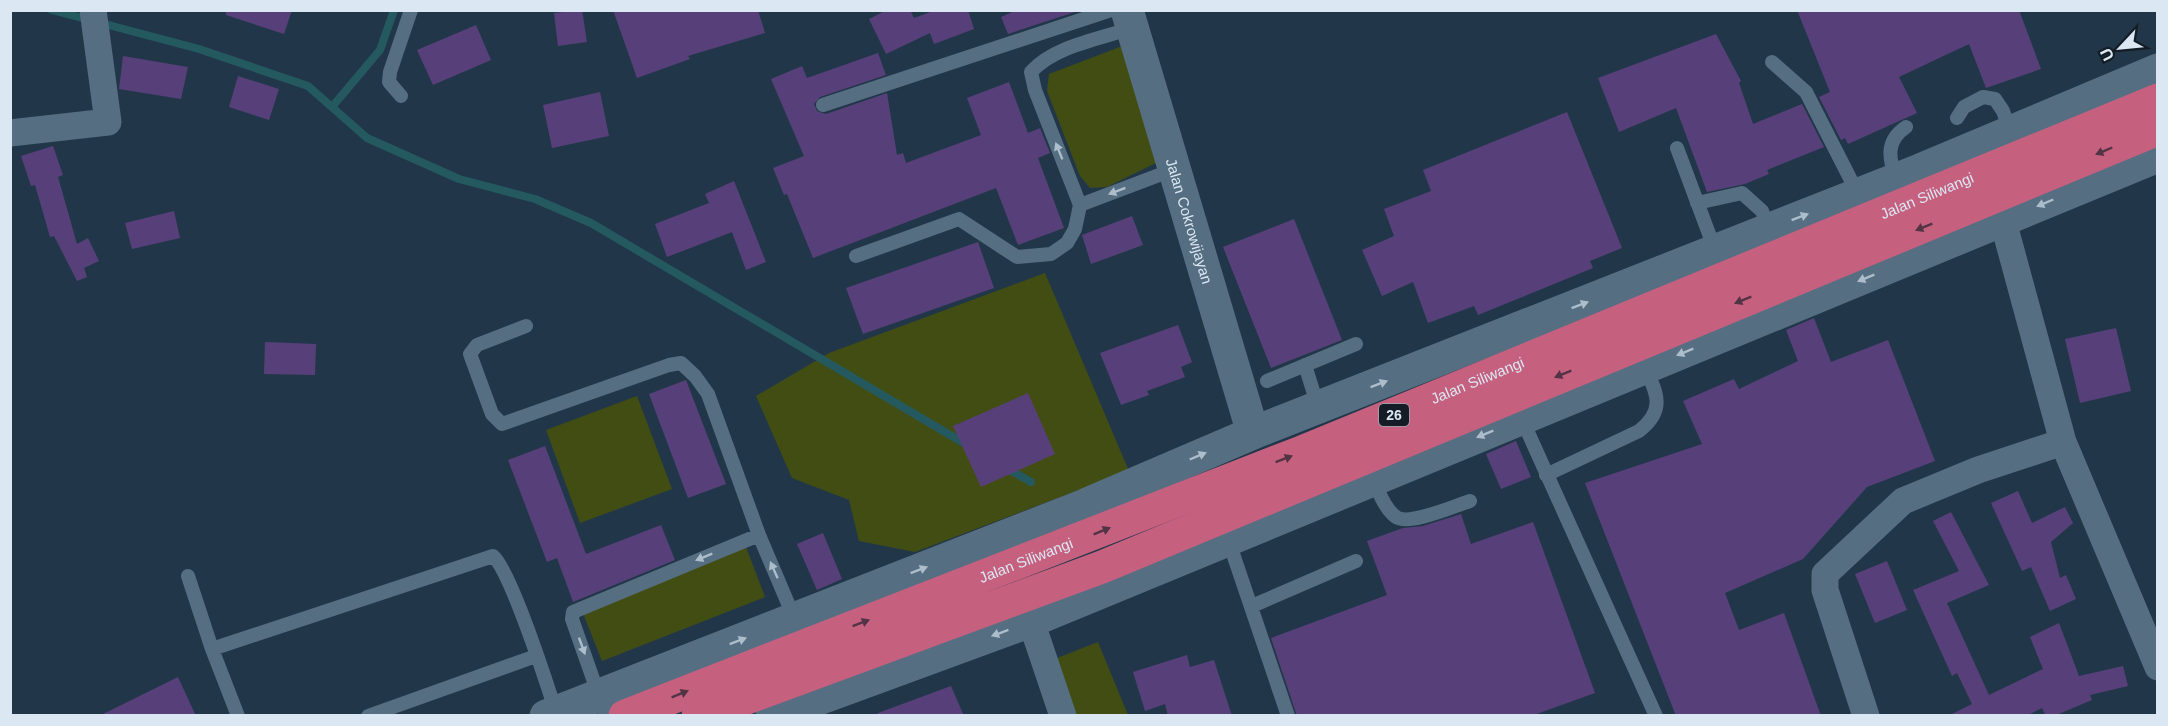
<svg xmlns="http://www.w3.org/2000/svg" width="2168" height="726" viewBox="0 0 2168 726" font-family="Helvetica,sans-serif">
<rect width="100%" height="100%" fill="#213749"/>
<path fill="#424d13" d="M 1125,45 L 1160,161 L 1107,187 L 1090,188 L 1080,176 L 1047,91 L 1049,74 Z
M 1045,273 L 1129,471 L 915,552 L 859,541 L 849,500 L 792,478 L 756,396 L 829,353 Z
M 637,396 L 672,489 L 580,523 L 546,430 Z
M 746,547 L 765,597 L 602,661 L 582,611 Z
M 1098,642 L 1128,715 L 1074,715 L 1052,660 Z"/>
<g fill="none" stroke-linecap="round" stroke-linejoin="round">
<path stroke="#245a5f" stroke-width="8" d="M 52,10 L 199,49 L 308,86 L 367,138 L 459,179 L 535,199 L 591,223 L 967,445
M 332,107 L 380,50 L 394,10
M 1004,467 L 1031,482"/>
</g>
<path fill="#574079" d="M 226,10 L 292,10 L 284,34 L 226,15 Z
M 582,10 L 587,42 L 558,46 L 554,13 Z
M 613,10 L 758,10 L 765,33 L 688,56 L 690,59 L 637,78 Z
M 887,10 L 910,10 L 914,18 L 936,10 L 968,10 L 974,29 L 934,44 L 930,33 L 886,54 L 869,19 Z
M 1017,10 L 1081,10 L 1008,34 L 1001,17 Z
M 1797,10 L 2019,10 L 2041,69 L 1986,88 L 1969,44 L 1899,77 L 1917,113 L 1848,144 L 1845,138 L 1841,140 L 1819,97 L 1830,92 Z
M 476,25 L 491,60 L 433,85 L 417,50 Z
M 1716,34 L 1741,81 L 1739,83 L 1753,124 L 1802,104 L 1824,147 L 1767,170 L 1769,174 L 1745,184 L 1707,192 L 1676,108 L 1619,132 L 1598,78 Z
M 878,53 L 886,75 L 820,97 L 814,104 L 817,111 L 826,114 L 887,93 L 897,155 L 903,153 L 906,163 L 981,135 L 967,98 L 1009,82 L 1028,133 L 1040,128 L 1050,153 L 1038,158 L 1064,228 L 1018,245 L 996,188 L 813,258 L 787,194 L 784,195 L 773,168 L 804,156 L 771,79 L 802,66 L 807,78 Z
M 123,56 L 188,67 L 181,99 L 119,89 Z
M 238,76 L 279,89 L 269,120 L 229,107 Z
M 600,92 L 609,136 L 552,148 L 543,105 Z
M 1567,112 L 1622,248 L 1590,261 L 1593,268 L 1478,315 L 1474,306 L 1428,323 L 1413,282 L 1382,296 L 1362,250 L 1394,236 L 1384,209 L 1431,191 L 1423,170 Z
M 53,146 L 63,175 L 58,177 L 77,244 L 88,238 L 99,261 L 84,268 L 87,277 L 77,281 L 54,236 L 50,237 L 35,185 L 31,186 L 21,156 Z
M 734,181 L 766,262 L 746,270 L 732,232 L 667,257 L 655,224 L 709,203 L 705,194 Z
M 174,211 L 180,238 L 132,249 L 125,223 Z
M 1132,216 L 1143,245 L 1091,264 L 1082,235 Z
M 1294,219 L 1342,340 L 1271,368 L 1223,247 Z
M 978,242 L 994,288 L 863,334 L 846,288 Z
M 1814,318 L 1831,362 L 1888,340 L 1935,461 L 1867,487 L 1803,559 L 1725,593 L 1739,630 L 1784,613 L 1821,716 L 1676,716 L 1585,483 L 1702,444 L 1683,401 L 1734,379 L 1739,389 L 1798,361 L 1786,330 Z
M 1178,325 L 1192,362 L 1181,367 L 1185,377 L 1147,391 L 1149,395 L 1121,405 L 1100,353 Z
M 2116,328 L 2131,391 L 2080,403 L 2065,339 Z
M 265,342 L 316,344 L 315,375 L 264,374 Z
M 686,380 L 726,484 L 688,498 L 649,394 Z
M 1028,393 L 1055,454 L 981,487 L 953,426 Z
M 1516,441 L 1531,477 L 1501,489 L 1486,454 Z
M 545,446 L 586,554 L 661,525 L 675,560 L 573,602 L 557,558 L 547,562 L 508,460 Z
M 2018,491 L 2032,523 L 2065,507 L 2073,523 L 2051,542 L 2060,578 L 2066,575 L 2076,599 L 2050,611 L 2031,567 L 2022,571 L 1991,503 Z
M 1951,512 L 1989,585 L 1947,603 L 1989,695 L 2043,669 L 2030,637 L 2059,623 L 2079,676 L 2123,666 L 2128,686 L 2090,695 L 2092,700 L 2054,716 L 2046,716 L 2042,708 L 2026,716 L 1948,716 L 1972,704 L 1957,673 L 1952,676 L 1913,590 L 1959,571 L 1933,521 Z
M 1461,514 L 1471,544 L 1533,522 L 1595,693 L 1531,716 L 1297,716 L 1271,638 L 1387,595 L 1367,541 L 1403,528 L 1423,526 Z
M 823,533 L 842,579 L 817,590 L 797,544 Z
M 1887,561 L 1907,610 L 1875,623 L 1855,574 Z
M 1187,655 L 1190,667 L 1214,660 L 1232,716 L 1168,716 L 1165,704 L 1145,711 L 1133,672 Z
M 178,677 L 196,716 L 99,716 Z
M 951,686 L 964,716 L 878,716 L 878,713 Z"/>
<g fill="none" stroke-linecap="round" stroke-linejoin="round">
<path stroke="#566e82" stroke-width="14" d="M 1772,62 L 1806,92 L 1858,194
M 401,96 L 389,82 L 390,72 L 411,10
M 823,105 L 1111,10
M 1957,118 L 1964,107 L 1983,97 L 1995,99 L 2003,111 L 2010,131
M 1677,148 L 1715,250
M 1896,179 C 1889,159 1885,141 1906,127
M 1697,203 L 1742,193 L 1762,211 L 1769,229
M 1080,205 L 1175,169
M 856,256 L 959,219 L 1017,257 L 1051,254 L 1067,243 L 1075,229 L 1080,205 L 1035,90 L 1031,72 C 1054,46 1100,39 1132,28
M 526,326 L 477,345 L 470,354 L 492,414 L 502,424 L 669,365 L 681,363 L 695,376 L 708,394 L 759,535 L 795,620
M 1305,365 L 1318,407
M 1267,381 L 1356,344
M 1521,417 L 1656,716
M 1546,475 L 1639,431 C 1665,411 1658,394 1645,368
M 1373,480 C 1379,492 1385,509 1396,517 C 1409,526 1454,506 1470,501
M 1228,539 L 1288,716
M 188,576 L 212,649 L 238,716
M 1252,606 L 1356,561
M 212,649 L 493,556 C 510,570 547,684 556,712
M 368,716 L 536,656
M 606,716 L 572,619 L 573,612 L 759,535"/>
<path stroke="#566e82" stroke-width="27" d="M 10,133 L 108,122 L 93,10
M 2003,221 L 2063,442 L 2158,667
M 1031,621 L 1063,716
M 1866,716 L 1825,590 L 1825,574 L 1903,501 L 1978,470 L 2063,442"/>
<g stroke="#566e82" stroke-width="33">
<path id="s1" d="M 1127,10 L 1253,433"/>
<path d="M 546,716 L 1085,505 L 1253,433 L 1920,170 L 2158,70"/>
<path d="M 772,716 L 1031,621 L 2158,156"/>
</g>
<g stroke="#c5607f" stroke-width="33">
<path id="s2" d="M 625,716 L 1299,453 L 2158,100"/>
<path d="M 698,716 L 1102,567 L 2158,129"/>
</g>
</g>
<defs><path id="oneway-solid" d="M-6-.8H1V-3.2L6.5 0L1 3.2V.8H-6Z" transform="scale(1.5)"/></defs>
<g fill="#acbdcb">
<use href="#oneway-solid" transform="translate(1059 151) rotate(-112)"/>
<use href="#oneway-solid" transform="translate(1117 191) rotate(159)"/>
<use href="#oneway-solid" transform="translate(2045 203) rotate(157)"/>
<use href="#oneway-solid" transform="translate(1800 217) rotate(-21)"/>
<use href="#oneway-solid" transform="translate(1866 278) rotate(158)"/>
<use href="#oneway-solid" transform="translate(1580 305) rotate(-21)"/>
<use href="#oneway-solid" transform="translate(1685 352) rotate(158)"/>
<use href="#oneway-solid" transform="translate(1379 384) rotate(-21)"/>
<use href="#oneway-solid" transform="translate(1485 434) rotate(158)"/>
<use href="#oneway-solid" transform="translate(1198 456) rotate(-23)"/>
<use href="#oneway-solid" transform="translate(704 557) rotate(158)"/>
<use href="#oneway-solid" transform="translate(774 570) rotate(-114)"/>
<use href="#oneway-solid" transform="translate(919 570) rotate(-21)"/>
<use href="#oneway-solid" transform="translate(1000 633) rotate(160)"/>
<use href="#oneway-solid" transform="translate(738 641) rotate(-21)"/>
<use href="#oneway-solid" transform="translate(582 646) rotate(70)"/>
</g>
<g fill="#523444">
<use href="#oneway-solid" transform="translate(2104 151) rotate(157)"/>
<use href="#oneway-solid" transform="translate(1924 227) rotate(158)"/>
<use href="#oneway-solid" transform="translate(1743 300) rotate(158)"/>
<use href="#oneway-solid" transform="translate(1563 374) rotate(158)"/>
<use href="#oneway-solid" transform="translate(1284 459) rotate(-21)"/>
<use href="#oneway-solid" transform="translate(1102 531) rotate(-22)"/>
<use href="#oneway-solid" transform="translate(861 623) rotate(-21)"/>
<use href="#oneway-solid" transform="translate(680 694) rotate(-22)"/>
</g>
<g text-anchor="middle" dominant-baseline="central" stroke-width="5" stroke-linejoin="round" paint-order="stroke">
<rect fill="#141d25" stroke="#9fabb5" stroke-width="1.5" x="1379" y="404" width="30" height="22" rx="4.5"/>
<g font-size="14" font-weight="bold" fill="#dbe8f3">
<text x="1394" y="415">26</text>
</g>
<g font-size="15" fill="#dbe8f3" stroke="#141d25">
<text stroke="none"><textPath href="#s2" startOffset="1402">Jalan Siliwangi</textPath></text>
<text stroke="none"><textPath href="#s1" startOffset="220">Jalan Cokrowijayan</textPath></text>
<text stroke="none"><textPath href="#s2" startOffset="916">Jalan Siliwangi</textPath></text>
<text stroke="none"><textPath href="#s2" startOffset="430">Jalan Siliwangi</textPath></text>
</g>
</g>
<rect width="2168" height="726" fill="none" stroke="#dbe8f3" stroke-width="24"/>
<g transform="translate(2120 48) rotate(244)" stroke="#141d25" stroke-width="4.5" paint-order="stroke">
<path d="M0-4.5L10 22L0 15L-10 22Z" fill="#dbe8f3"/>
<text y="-9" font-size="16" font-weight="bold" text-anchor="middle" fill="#dbe8f3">U</text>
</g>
</svg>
